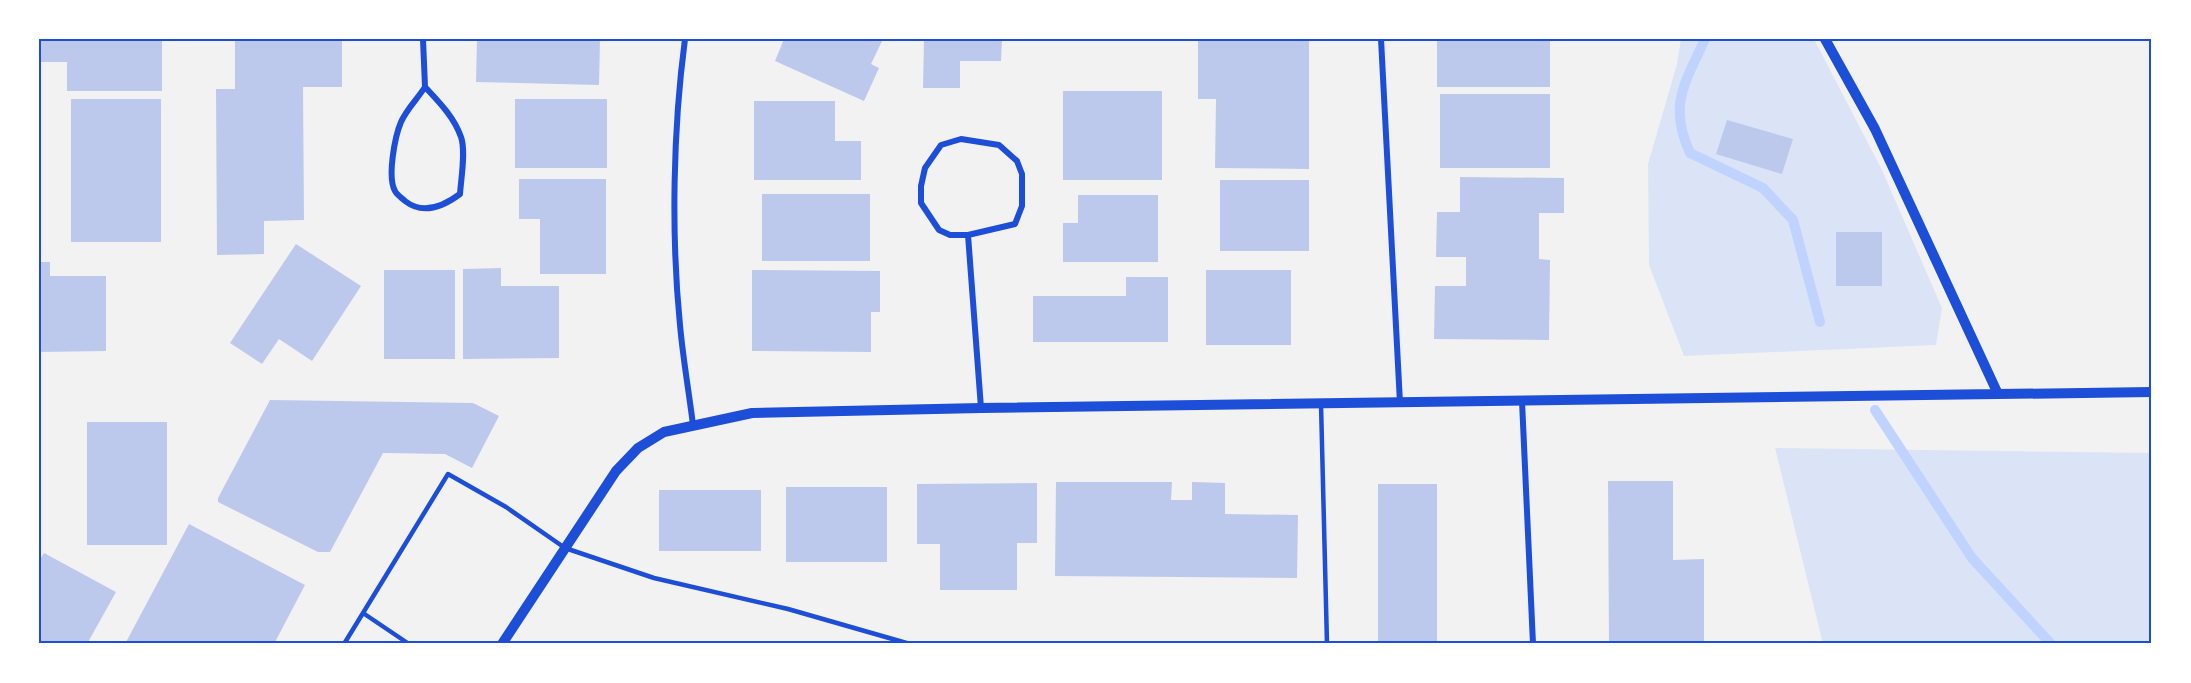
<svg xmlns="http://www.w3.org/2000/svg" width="2191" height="683" viewBox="0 0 2191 683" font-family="'PT Sans Narrow',sans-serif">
<rect width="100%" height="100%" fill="#f2f2f2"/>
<path fill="#dbe4f7" d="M 1681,39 L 1814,39 L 1882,170 L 1942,308 L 1936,345 L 1684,356 L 1649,265 L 1648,164 L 1677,64 Z
M 1775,448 L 2152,453 L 2152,644 L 1823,644 Z"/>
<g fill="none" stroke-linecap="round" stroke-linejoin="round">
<path stroke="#bfd3fe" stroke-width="10" d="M 1705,39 C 1685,83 1668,105 1690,153 L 1763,188 L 1793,220 L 1820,322
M 1875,410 L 1972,558 L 2051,644"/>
</g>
<path fill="#bdc9ec" d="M 39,39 L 162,39 L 162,91 L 67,91 L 67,62 L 39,62 Z
M 235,39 L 342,39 L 342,87 L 303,87 L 304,220 L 264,221 L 264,254 L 217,255 L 216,89 L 235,89 Z
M 477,39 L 600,39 L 599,85 L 476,82 Z
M 784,39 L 883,39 L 871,64 L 879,68 L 864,101 L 775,61 Z
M 924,39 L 1002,39 L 1001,61 L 960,61 L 960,88 L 923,88 Z
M 1198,39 L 1309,39 L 1309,169 L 1215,168 L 1216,99 L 1198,99 Z
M 1437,39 L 1550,39 L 1550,87 L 1437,87 Z
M 1063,91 L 1162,91 L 1162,180 L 1063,180 Z
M 1440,94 L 1550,94 L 1550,168 L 1440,168 Z
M 71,99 L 161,99 L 161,242 L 71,242 Z
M 515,99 L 607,99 L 607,168 L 515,168 Z
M 754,101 L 835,101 L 835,141 L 861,141 L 861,180 L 754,180 Z
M 1727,120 L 1793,139 L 1782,174 L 1716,154 Z
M 1460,177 L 1564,178 L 1564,213 L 1539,213 L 1539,259 L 1550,260 L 1549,340 L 1434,339 L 1435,286 L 1466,286 L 1466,257 L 1436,257 L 1437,212 L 1460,212 Z
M 519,179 L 606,179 L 606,274 L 540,274 L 540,219 L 519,219 Z
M 1220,180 L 1309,180 L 1309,251 L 1220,251 Z
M 762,194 L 870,194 L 870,261 L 762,261 Z
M 1078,195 L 1158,195 L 1158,262 L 1063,262 L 1063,223 L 1078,223 Z
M 1836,232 L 1882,232 L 1882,286 L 1836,286 Z
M 296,244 L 361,286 L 312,361 L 279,339 L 262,364 L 230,343 Z
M 39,262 L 50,262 L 50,276 L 106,276 L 106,351 L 39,352 Z
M 501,268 L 501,286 L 559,286 L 559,358 L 463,359 L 463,269 Z
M 384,270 L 455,270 L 455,359 L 384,359 Z
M 752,270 L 880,271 L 880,312 L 871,312 L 871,352 L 752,351 Z
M 1206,270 L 1291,270 L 1291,345 L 1206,345 Z
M 1126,277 L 1168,277 L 1168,342 L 1033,342 L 1033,296 L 1126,296 Z
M 270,400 L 473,403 L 499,416 L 472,468 L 445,454 L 383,453 L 330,552 L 318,552 L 218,502 L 218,498 Z
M 87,422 L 167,422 L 167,545 L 87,545 Z
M 1608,481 L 1673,481 L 1673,560 L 1704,559 L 1704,644 L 1609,644 Z
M 1056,482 L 1172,482 L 1171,500 L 1192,500 L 1192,482 L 1225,483 L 1225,514 L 1298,515 L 1297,578 L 1055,576 Z
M 1037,483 L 1037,543 L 1017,543 L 1017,590 L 940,590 L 940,544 L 917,544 L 917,484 Z
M 1378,484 L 1437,484 L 1437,644 L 1378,644 Z
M 786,487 L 887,487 L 887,562 L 786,562 Z
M 659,490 L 761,490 L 761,551 L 659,551 Z
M 189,524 L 305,585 L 274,644 L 125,644 Z
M 44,553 L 116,592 L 87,644 L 39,644 L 39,561 Z"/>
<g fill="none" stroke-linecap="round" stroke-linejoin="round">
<path stroke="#1d4ed8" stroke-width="4.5" d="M 1321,404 L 1327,644
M 344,644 L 363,613
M 409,644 L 363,613 L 448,474 L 506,507 L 565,548 L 654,578 L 788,609 L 910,644"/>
<path stroke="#1d4ed8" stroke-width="6" d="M 423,39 L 425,87
M 685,39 C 673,129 671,235 680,325 C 683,359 689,392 693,425
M 1381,39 L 1400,403
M 425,87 C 439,102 454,117 461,137 C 466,151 461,179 460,194 C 444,206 423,215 405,201 C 402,198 397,195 395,191 C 387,177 395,136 401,122 C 406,110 418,98 425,87 Z
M 961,139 L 999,145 L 1017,161 L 1022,174 L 1022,206 L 1015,224 L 968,235 L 950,235 L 939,230 L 921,203 L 921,186 L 925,168 L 941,145 Z
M 968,235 L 981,408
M 1522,401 L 1533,644"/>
<path stroke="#1d4ed8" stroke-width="10" d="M 1825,39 L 1875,129 L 1998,394
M 502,644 L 616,471 L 638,448 L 664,432 L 752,413 L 981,408 L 2152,392"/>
</g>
<rect width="2191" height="683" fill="none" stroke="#ffffff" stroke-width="81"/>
<rect x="40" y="40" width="2110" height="602" fill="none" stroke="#1d4ed8" stroke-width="2"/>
</svg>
